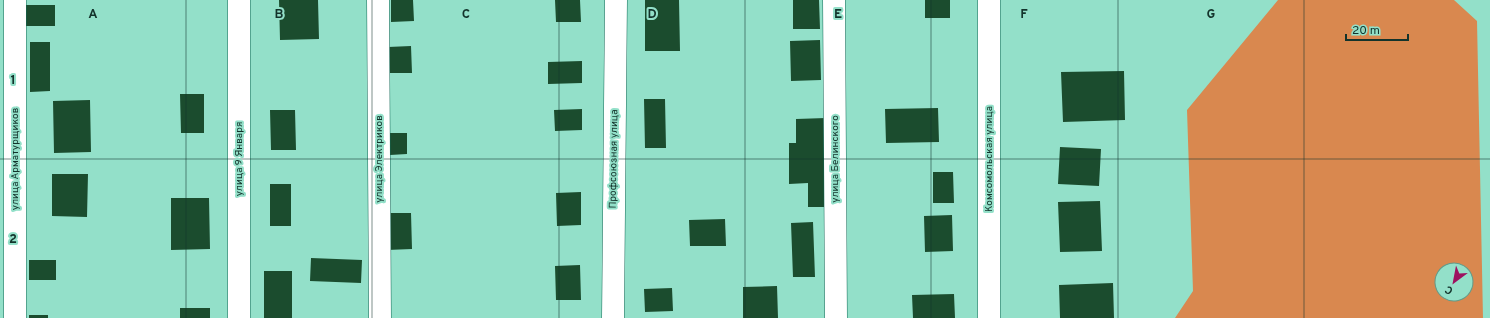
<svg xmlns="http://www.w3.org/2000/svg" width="1490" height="318" viewBox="0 0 1490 318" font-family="Overpass,sans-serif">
<rect width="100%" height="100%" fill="#93e0c9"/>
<path fill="#d9884f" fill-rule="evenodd" d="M 1278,0 L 1454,0 L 1477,21 L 1483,318 L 1175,318 L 1193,291 L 1187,110 ZM 1442,270 L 1466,270 L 1466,294 L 1442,294 Z"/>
<path fill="#1b4c2e" d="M 279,0 L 318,0 L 319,39 L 280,40 Z
M 391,0 L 413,0 L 414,21 L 391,22 Z
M 555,0 L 580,0 L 581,22 L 556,22 Z
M 645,0 L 679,0 L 680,51 L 645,51 Z
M 793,0 L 819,0 L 820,29 L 793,29 Z
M 925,0 L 950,0 L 950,18 L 925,18 Z
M 23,5 L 55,5 L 55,26 L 24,26 Z
M 820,40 L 821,80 L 791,81 L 790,41 Z
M 30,42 L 50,42 L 50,91 L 30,92 Z
M 411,46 L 412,73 L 389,73 L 388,47 Z
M 582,61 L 582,83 L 548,84 L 548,62 Z
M 1124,71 L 1125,120 L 1063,122 L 1061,72 Z
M 180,94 L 204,94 L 204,133 L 181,133 Z
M 644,99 L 665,99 L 666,148 L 645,148 Z
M 90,100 L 91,152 L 54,153 L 53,101 Z
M 938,108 L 939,142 L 886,143 L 885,109 Z
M 582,109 L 582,130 L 555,131 L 554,110 Z
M 270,110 L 295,110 L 296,150 L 271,150 Z
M 826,118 L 827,207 L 808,207 L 808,183 L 789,184 L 789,143 L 796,143 L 796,119 Z
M 389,133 L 407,133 L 407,154 L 390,155 Z
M 1060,147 L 1101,149 L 1099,186 L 1058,184 Z
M 933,172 L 953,172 L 954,203 L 933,203 Z
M 52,174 L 88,174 L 87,217 L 52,216 Z
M 270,184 L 291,184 L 291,226 L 270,226 Z
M 581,192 L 581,225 L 557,226 L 556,193 Z
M 171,198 L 209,198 L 210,249 L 171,250 Z
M 1100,201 L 1102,251 L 1060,252 L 1058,202 Z
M 386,213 L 411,213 L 412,249 L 387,250 Z
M 952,215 L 953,251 L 925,252 L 924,216 Z
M 725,219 L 726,246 L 690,246 L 689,220 Z
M 813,222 L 815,277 L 793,277 L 791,223 Z
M 311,258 L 362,260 L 361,283 L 310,281 Z
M 29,260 L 56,260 L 56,280 L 29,280 Z
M 580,265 L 581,300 L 556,300 L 555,266 Z
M 264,271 L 292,271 L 292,318 L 264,318 Z
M 1113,283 L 1114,318 L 1060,318 L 1059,285 Z
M 777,286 L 778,318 L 743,318 L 743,287 Z
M 672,288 L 673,311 L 645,312 L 644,289 Z
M 954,294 L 955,318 L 913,318 L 912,295 Z
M 180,308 L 210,308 L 210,318 L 180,318 Z
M 29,315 L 48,315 L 48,318 L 29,318 Z"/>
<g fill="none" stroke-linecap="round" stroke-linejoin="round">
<g stroke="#146957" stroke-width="23">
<path id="street" d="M 15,0 L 15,318
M 378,0 L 380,318
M 834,0 L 836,318
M 239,318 L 239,0
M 613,318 L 616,0
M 989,318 L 989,0"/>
</g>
<use href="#street" stroke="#fff" stroke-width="22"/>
</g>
<path fill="none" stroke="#13332b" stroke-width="1" stroke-opacity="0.55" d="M 186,0 L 186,318M 372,0 L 372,318M 559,0 L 559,318M 745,0 L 745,318M 931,0 L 931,318M 1118,0 L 1118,318M 1304,0 L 1304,318M 0,159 L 1490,159"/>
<g text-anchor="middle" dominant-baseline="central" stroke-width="4" stroke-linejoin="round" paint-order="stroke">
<g font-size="10" fill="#13332b" stroke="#93e0c9">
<text transform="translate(15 159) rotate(-90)">улица Арматурщиков</text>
<text transform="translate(239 159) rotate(-90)">улица 9 Января</text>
<text transform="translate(379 159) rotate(-90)">улица Электриков</text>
<text transform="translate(614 159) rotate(-89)">Профсоюзная улица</text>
<text transform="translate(835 159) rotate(-90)">улица Белинского</text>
<text transform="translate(989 159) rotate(-90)">Комсомольская улица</text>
</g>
</g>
<g font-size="13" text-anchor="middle" font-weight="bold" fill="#13332b" stroke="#93e0c9" stroke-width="4" stroke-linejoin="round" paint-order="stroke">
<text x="93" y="18">A</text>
<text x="279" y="18">B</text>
<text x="466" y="18">C</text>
<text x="652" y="18">D</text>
<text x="838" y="18">E</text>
<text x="1024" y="18">F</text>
<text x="1211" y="18">G</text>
<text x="13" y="84">1</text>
<text x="13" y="243">2</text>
</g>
<g transform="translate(1454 282) rotate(212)"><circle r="19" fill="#93e0c9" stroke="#609b8a"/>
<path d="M0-3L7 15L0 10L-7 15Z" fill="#9d1260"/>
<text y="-6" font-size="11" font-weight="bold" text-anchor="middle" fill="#13332b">С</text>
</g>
<path d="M1346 34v6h62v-6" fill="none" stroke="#13332b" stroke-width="2"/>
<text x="1352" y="34" font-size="12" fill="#13332b" stroke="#93e0c9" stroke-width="3" paint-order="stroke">20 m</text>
</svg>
